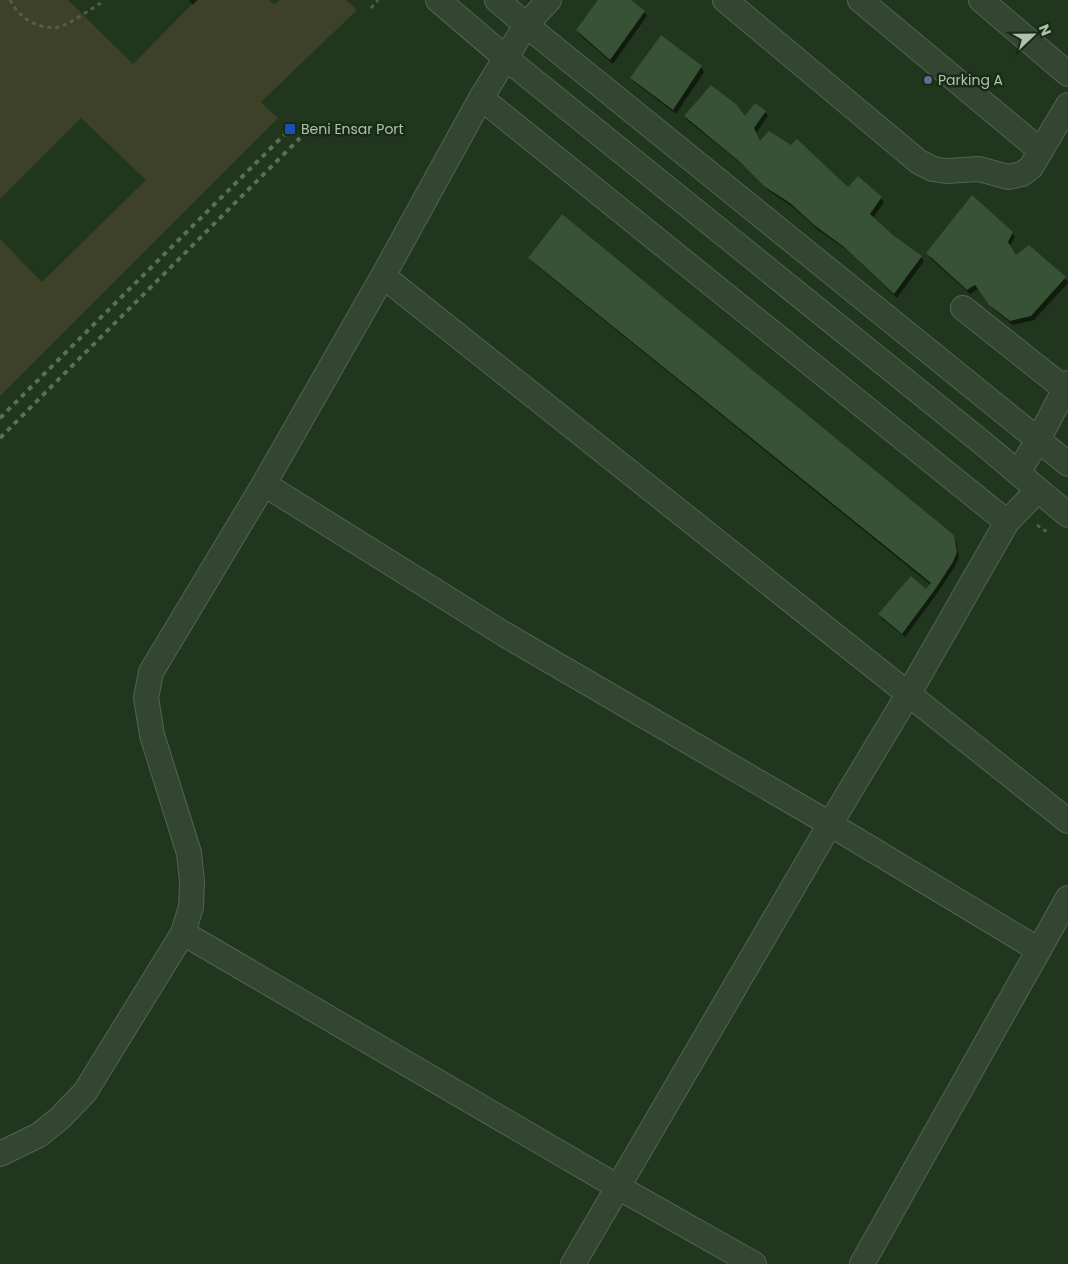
<svg xmlns="http://www.w3.org/2000/svg" width="1068" height="1264" viewBox="0 0 1068 1264" font-family="Poppins,sans-serif">
<rect width="100%" height="100%" fill="#20361d"/>
<path fill="#3c4128" d="M 0,0 L 68,0 L 133,64 L 196,0 L 268,0 L 274,4 L 280,0 L 346,0 L 357,10 L 261,102 L 278,118 L 0,396 L 0,239 L 42,282 L 146,180 L 81,118 L 0,199 Z"/>
<path fill="#0007" d="M 189,0 L 198,0 L 193,5 Z
M 599,0 L 629,0 L 644,12 L 647,16 L 613,64 L 580,35 L 578,30 Z
M 701,67 L 704,72 L 676,114 L 634,82 L 631,78 Z
M 765,112 L 768,116 L 756,133 L 760,143 L 848,189 L 881,198 L 884,202 L 873,218 L 892,236 L 921,257 L 924,261 L 897,298 L 848,251 L 818,230 L 794,208 L 769,191 L 745,167 L 688,121 L 685,117 L 744,118 Z
M 1012,233 L 1015,237 L 1009,247 L 1016,257 L 1029,247 L 1065,278 L 1068,283 L 1034,320 L 1013,325 L 993,309 L 978,289 L 970,294 L 930,258 L 928,253 Z
M 529,258 L 953,536 L 956,541 L 959,557 L 955,566 L 938,592 L 905,637 L 882,619 L 879,614 L 926,591 L 931,585 L 532,262 Z"/>
<path fill="#375234" d="M 598,0 L 631,0 L 645,11 L 610,60 L 576,30 Z
M 661,35 L 702,66 L 673,110 L 630,78 Z
M 711,85 L 737,105 L 745,116 L 755,103 L 766,111 L 754,128 L 760,141 L 769,131 L 791,145 L 797,139 L 848,187 L 858,176 L 882,197 L 870,214 L 893,235 L 922,256 L 894,294 L 844,247 L 814,225 L 790,203 L 765,187 L 741,163 L 684,116 Z
M 972,195 L 1013,232 L 1008,242 L 1016,255 L 1029,245 L 1066,277 L 1031,316 L 1010,321 L 989,305 L 975,285 L 967,290 L 926,253 Z
M 562,214 L 954,535 L 957,552 L 953,562 L 936,588 L 902,634 L 878,614 L 911,576 L 926,589 L 931,583 L 528,258 Z"/>
<g fill="none" stroke-linecap="round" stroke-linejoin="round">
<g stroke="#50654e" stroke-width="26">
<path id="minor" d="M 438,0 L 507,59 L 985,445 L 1068,515
M 497,0 L 526,25 L 1068,464
M 725,0 L 919,162 L 933,169 L 946,171 L 979,169 L 1008,177 L 1022,174 L 1031,167 L 1068,105
M 860,0 L 1041,151
M 981,0 L 1068,74
M 481,98 L 1007,522
M 383,276 L 1068,821
M 963,308 L 1065,389
M 1018,473 L 1038,440 L 1068,383
M 264,484 L 504,634 L 830,824 L 1039,950
M 183,933 L 618,1187 L 754,1264
M 0,1154 L 39,1135 L 60,1118 L 85,1092 L 183,933 L 191,907 L 192,882 L 189,853 L 152,735 L 146,698 L 151,672 L 264,484 L 383,276 L 481,98 L 526,25 L 549,0
M 573,1264 L 830,824 L 909,693 L 1007,522 L 1038,490
M 862,1264 L 1068,898"/>
</g>
<path stroke="#525e45" stroke-width="3" stroke-dasharray="4 4" stroke-linecap="butt" d="M 10,0 C 19,18 38,30 59,27 C 68,25 94,7 104,1
M 371,8 L 378,0
M 1037,525 L 1045,531 L 1047,528"/>
<use href="#minor" stroke="#334631" stroke-width="24"/>
<path stroke="#587156" stroke-width="4" stroke-dasharray="5 5" stroke-linecap="butt" d="M 0,418 L 290,129
M 0,438 L 300,138"/>
</g>
<circle fill="#5c6f8a" stroke="#192a16" stroke-width="2" cx="928" cy="80" r="5"/>
<rect fill="#1a4fb4" stroke="#192a16" stroke-width="2" x="284" y="123" width="12" height="12" rx="2.5"/>
<g text-anchor="middle" dominant-baseline="central" stroke-width="5" stroke-linejoin="round" paint-order="stroke">
<g font-size="14" fill="#acc4aa" stroke="#192a16" text-anchor="start">
<text x="938" y="80">Parking A</text>
<text x="301" y="129">Beni Ensar Port</text>
</g>
</g>
<g transform="translate(1033 35) rotate(68)" stroke="#192a16" stroke-width="4" paint-order="stroke">
<path d="M0-4L9 19L0 12L-9 19Z" fill="#acc4aa"/>
<text y="-8" font-size="14" font-weight="bold" text-anchor="middle" fill="#acc4aa">N</text>
</g>
</svg>
